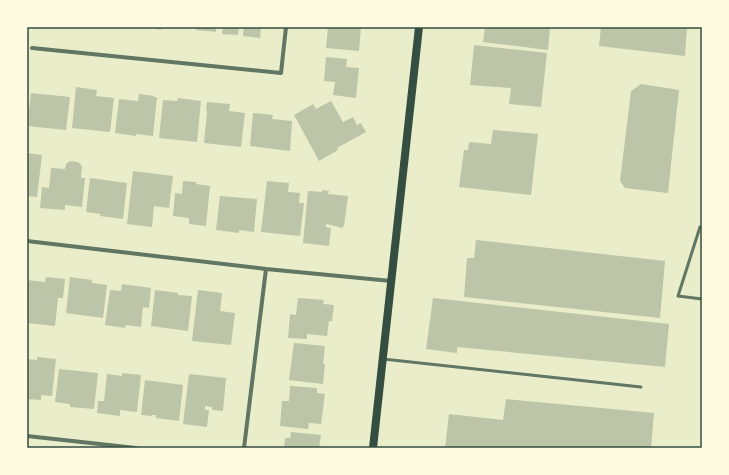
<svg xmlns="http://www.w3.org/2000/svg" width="729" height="475" viewBox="0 0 729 475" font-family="Poppins,sans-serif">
<rect width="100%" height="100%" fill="#e9edc9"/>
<path fill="#bcc5a7" d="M 147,27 L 161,27 L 161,30 Z
M 196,27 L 216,27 L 216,32 L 196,30 Z
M 223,27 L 239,27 L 238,35 L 222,34 Z
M 244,27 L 261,27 L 260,38 L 243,36 Z
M 328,27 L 361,27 L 359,51 L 326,48 Z
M 485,27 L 550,27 L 548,50 L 483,42 Z
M 601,27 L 687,27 L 685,56 L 599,46 Z
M 474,45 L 547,53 L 541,107 L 509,104 L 511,88 L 470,85 Z
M 326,57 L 347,59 L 346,67 L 359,68 L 356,98 L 333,95 L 335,82 L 324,81 Z
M 641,84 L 679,90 L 668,193 L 625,188 L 620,181 L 631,91 Z
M 76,87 L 97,90 L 96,96 L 114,98 L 110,132 L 72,128 Z
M 31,93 L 70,97 L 66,130 L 27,126 Z
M 139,94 L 154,96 L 154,97 L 157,97 L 153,136 L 136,134 L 136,136 L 115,133 L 119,99 L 138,101 Z
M 178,98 L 201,101 L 197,142 L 159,138 L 163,100 L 177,101 Z
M 331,101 L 343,122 L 353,117 L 357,125 L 361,123 L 366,132 L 337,148 L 338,150 L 319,161 L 294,115 L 313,104 L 316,109 Z
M 207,102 L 230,104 L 229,111 L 245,113 L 241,147 L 204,143 L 207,111 L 206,111 Z
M 253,113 L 273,115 L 272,119 L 292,121 L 290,151 L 250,146 Z
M 493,130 L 538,134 L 531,195 L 459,187 L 464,150 L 468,150 L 469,142 L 491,144 Z
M 27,153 L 42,155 L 37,197 L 27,196 Z
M 70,161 L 78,162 L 82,166 L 81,178 L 85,178 L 82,207 L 65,205 L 65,210 L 40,208 L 42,187 L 49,188 L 51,168 L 65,169 L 66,164 Z
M 133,171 L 173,176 L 169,208 L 154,206 L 152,227 L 127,224 Z
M 90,178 L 127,183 L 123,219 L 100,216 L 101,214 L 86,212 Z
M 183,181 L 197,182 L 196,184 L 210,186 L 206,226 L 189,224 L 189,218 L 173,216 L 175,193 L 182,194 Z
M 267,181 L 289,183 L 288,192 L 300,193 L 299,203 L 304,203 L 300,236 L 261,232 Z
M 322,190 L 329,191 L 328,194 L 348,196 L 344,226 L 343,226 L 343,228 L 326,224 L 326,227 L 331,228 L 329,246 L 303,243 L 308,191 L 322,192 Z
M 220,196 L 257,199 L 254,232 L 239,230 L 239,233 L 216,230 Z
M 476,240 L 665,261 L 660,318 L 464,297 L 467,258 L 474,258 Z
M 46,277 L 65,279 L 63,298 L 58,298 L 55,326 L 27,323 L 27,280 L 45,282 Z
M 70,277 L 92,280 L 92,283 L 107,285 L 103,318 L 66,313 Z
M 122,284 L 151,288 L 149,308 L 143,307 L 141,327 L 126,325 L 125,328 L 105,325 L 110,290 L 121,291 Z
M 155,290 L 178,293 L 178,295 L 192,296 L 188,331 L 151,326 Z
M 198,290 L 222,293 L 220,311 L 235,313 L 231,345 L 192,341 Z
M 298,298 L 324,300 L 323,304 L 334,305 L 332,321 L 329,321 L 327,336 L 307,334 L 307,339 L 288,338 L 290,314 L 296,315 Z
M 433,298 L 669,324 L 665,367 L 457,347 L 457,353 L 426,349 Z
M 294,343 L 325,346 L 323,364 L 325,364 L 323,384 L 289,380 Z
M 37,357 L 56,359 L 52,396 L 41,395 L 41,400 L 27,399 L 27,359 L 37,360 Z
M 59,369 L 98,373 L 94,409 L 70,407 L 70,404 L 55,402 Z
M 122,373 L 141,375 L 137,412 L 120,410 L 120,416 L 97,413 L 98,401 L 104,401 L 107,374 L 122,376 Z
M 189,374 L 226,378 L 223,411 L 212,410 L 212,407 L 205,406 L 205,410 L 209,410 L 207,427 L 183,424 Z
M 145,380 L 183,385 L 179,421 L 156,418 L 156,415 L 152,415 L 152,416 L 141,415 Z
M 290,386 L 317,388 L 317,393 L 325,394 L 321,424 L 309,423 L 308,429 L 280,426 L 282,401 L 289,401 Z
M 506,399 L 654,413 L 651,448 L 445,448 L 449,414 L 503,420 Z
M 291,432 L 321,435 L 319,448 L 284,448 L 285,438 L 290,438 Z"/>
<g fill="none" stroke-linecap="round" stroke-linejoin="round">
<path stroke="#617663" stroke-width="3" d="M 702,228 L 700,227 L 678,296 L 702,299
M 383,359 L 641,387"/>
<path stroke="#617663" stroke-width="4" d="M 32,48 L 281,73 L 286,27
M 27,241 L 266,269 L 391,281
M 27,436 L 136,448
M 244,448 L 266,269"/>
<path stroke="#344e41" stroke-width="8" d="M 373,448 L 419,27"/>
</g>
<rect width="729" height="475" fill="none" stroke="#fefae0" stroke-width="56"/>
<rect x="28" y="28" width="673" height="419" fill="none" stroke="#344e41" stroke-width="1.5"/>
</svg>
